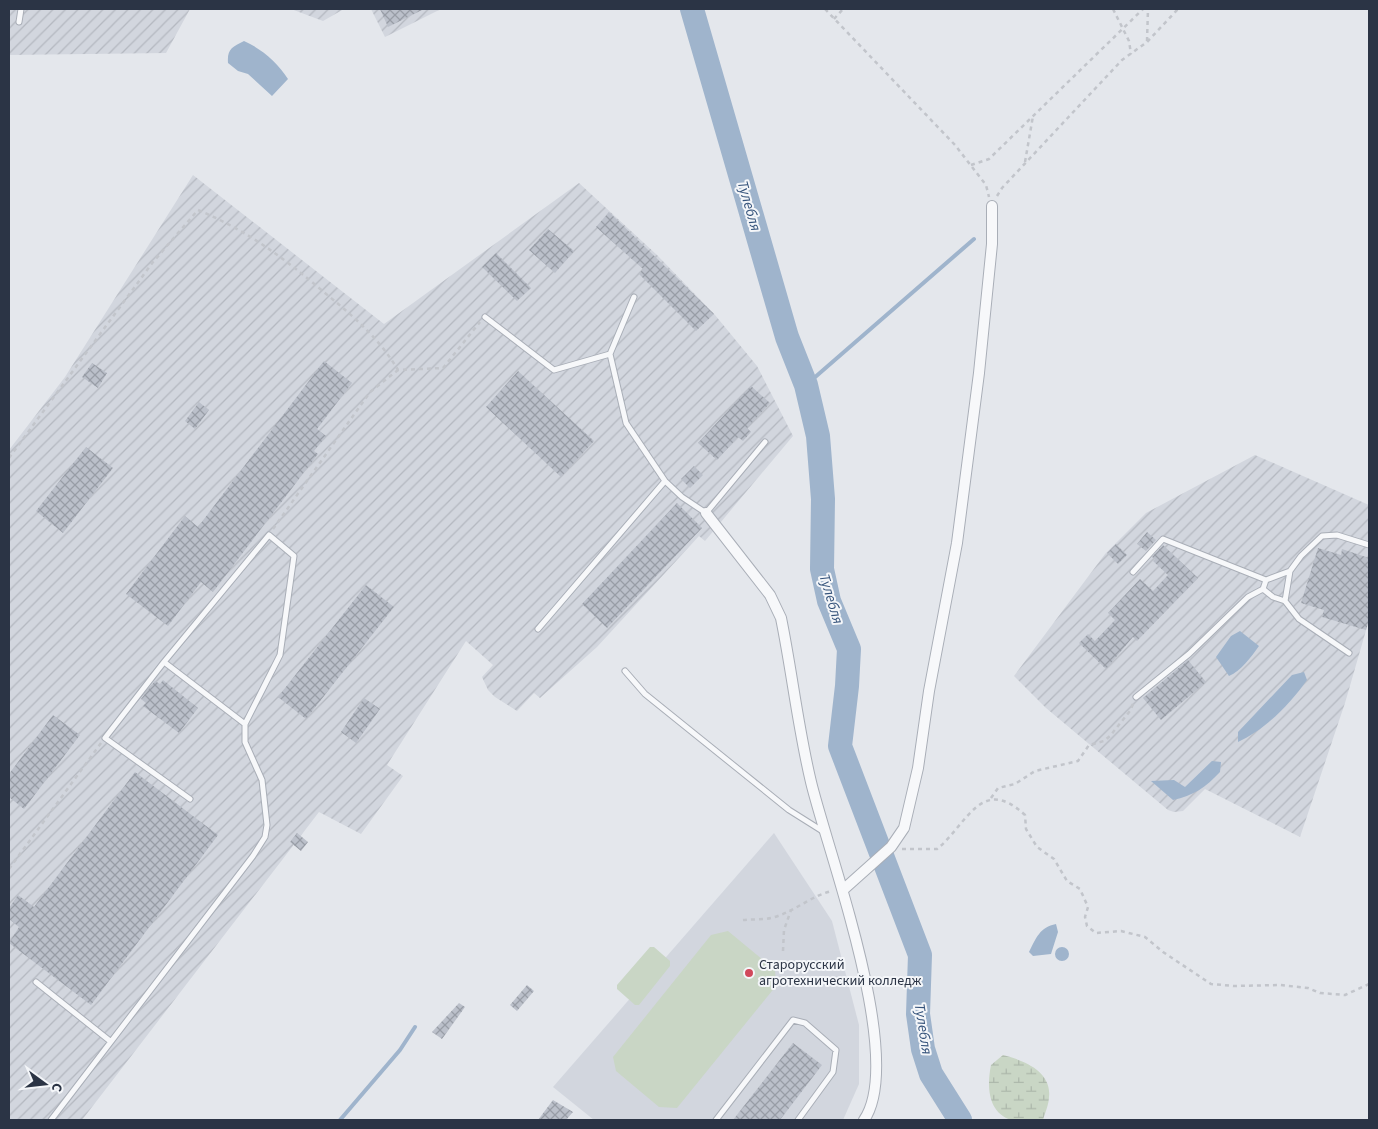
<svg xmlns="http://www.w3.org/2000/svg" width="1378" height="1129" viewBox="0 0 1378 1129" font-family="'Source Sans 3',sans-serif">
<defs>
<pattern id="industrial-furrows" width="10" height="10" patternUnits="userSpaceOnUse" patternTransform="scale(1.25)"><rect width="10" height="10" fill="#d2d6de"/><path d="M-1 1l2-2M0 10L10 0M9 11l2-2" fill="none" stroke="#b4b8c0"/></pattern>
<pattern id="wetland-marsh" width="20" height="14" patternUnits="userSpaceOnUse" patternTransform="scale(1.25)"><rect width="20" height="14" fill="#c9d6c5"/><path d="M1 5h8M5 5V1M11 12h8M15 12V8" fill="none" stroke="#adb8ab"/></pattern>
<pattern id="building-cross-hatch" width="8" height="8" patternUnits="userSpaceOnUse" patternTransform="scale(1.25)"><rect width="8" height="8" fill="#bbc0ca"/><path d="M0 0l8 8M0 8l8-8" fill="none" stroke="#989da6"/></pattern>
</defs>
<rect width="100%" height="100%" fill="#e4e7ec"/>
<path fill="#d2d6de" d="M 774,833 L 832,921 L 859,1025 L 859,1084 L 843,1120 L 594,1120 L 553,1087 Z"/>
<path fill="url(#industrial-furrows)" d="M 9,9 L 190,9 L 166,53 L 9,55 Z
M 291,9 L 344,9 L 323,21 Z
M 371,9 L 441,9 L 385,37 Z
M 193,175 L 384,324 L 579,183 L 657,255 L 715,315 L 757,366 L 793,436 L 705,541 L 699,536 L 597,647 L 540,698 L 534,693 L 517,711 L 495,697 L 488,690 L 482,677 L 493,665 L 466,641 L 387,765 L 403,776 L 361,834 L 319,812 L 82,1120 L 9,1120 L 9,450 L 65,377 Z
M 1255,455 L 1369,505 L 1369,620 L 1345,703 L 1300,837 L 1205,789 L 1183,811 L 1174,812 L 1168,810 L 1046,708 L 1014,676 L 1105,554 L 1146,513 Z"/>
<path fill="url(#wetland-marsh)" d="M 1003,1055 C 1023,1060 1052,1071 1049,1097 C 1049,1104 1045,1113 1043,1120 C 1034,1120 1019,1123 1011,1120 C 987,1112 987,1085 991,1065 Z"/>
<path fill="#c9d6c5" d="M 728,931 L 775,970 L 776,986 L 677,1108 L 659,1107 L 616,1071 L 613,1057 L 711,935 Z
M 650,947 L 654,947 L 670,961 L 670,966 L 639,1005 L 635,1005 L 617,989 L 617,985 Z"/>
<path fill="#9fb4cc" d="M 244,41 C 262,49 277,62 288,79 L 272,96 L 248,74 L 238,71 L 228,63 C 227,49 232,47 244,41 Z
M 1240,631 L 1259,646 C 1251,657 1241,671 1229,676 L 1216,657 L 1231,636 Z
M 1304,672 L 1307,680 C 1290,704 1265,730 1238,742 L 1238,732 L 1292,675 Z
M 1212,761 L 1221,762 L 1220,772 C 1206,787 1193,796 1173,800 L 1151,781 L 1174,780 L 1185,787 Z
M 1056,924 L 1058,932 L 1051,954 L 1033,956 L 1029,952 C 1036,938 1040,927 1056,924 Z
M1055 954a7 7 0 1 1 14 0a7 7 0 1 1-14 0Z"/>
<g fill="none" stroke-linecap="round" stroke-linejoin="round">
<path stroke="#9fb4cc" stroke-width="4" d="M 806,385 L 974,239
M 340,1120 L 400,1050 L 415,1027"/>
<path stroke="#9fb4cc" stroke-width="24" d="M 692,9 L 787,337 L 806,385 L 818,436 L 823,499 L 822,569 L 829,601 L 849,649 L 847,686 L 840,746 L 920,955 L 918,1014 L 923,1049 L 931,1074 L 960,1120"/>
</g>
<path fill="url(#building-cross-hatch)" d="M 380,9 L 424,9 L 388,27 Z
M 609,212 L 714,314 L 696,331 L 639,274 L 643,269 L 596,227 Z
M 548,229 L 574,251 L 555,273 L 529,250 Z
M 496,253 L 531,288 L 517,301 L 482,267 Z
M 324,361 L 352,383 L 317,429 L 326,436 L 314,451 L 318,454 L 213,592 L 201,582 L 168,626 L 126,594 L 185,516 L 198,527 Z
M 92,363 L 107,373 L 98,388 L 82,377 Z
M 518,371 L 594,441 L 561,477 L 486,407 Z
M 751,386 L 770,403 L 747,428 L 751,432 L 743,441 L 738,437 L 717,460 L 698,443 Z
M 199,402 L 209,410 L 195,429 L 185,421 Z
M 86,447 L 113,468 L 63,533 L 36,511 Z
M 694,466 L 703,475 L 690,488 L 681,479 Z
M 677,503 L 702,528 L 607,628 L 582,604 Z
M 1147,532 L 1156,540 L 1146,551 L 1137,544 Z
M 1116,544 L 1127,555 L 1118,564 L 1107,553 Z
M 1163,545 L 1198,578 L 1137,641 L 1133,637 L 1106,669 L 1079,643 L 1088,634 L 1095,641 L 1115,620 L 1108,613 L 1140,579 L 1153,591 L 1168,575 L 1153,561 L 1155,559 L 1152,557 Z
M 1318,548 L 1341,555 L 1342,549 L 1369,558 L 1369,620 L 1366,630 L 1322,617 L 1324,610 L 1301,603 Z
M 366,585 L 394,607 L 306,719 L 278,697 Z
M 1188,660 L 1206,682 L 1161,720 L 1143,698 Z
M 163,680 L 198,708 L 179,733 L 143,706 L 146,703 L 141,699 L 155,681 L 160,684 Z
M 364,698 L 380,709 L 356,743 L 341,732 Z
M 53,715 L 80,735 L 24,809 L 9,797 L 9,774 Z
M 135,772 L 218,835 L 91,1005 L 9,943 L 19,927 L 9,919 L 9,908 L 18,895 L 34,907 Z
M 297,833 L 308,842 L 301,851 L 290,842 Z
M 527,985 L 534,991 L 517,1011 L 510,1005 Z
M 459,1003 L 465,1007 L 442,1039 L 432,1032 Z
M 793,1043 L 822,1065 L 780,1120 L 733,1120 Z
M 553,1100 L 573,1112 L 566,1120 L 538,1120 Z"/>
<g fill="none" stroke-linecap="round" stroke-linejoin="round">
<g stroke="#a9aeb7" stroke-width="7">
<path id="service" d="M 19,22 L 21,9
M 634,297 L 610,354 L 626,423 L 665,481 L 682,497 L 706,513 L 765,442
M 485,317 L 554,370 L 610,354
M 1133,572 L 1163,539 L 1266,580
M 1285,601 L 1273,597 L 1263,589 L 1266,580 L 1290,571
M 538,629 L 665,481
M 1349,653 L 1299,619 L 1285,601 L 1290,571 L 1301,556 L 1322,536 L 1337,535 L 1369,545
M 164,662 L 105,738 L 190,799
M 625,671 L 645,694 L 789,810 L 824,832
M 1136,697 L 1189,654 L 1248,597 L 1263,589
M 36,982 L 110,1041
M 51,1120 L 253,856 L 265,837 L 267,825 L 262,780 L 245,742 L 245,724 L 280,655 L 294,556 L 269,535 L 164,662 L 245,724
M 716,1120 L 793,1020 L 805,1023 L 836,1050 L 833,1072 L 798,1120"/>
</g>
<g stroke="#a9aeb7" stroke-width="12">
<path id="minor" d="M 706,513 L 770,595 L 781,618 C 792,672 798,728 811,782 C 828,853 906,1059 864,1120
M 844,889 L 891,847 L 904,828 L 918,768 L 929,691 L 957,543 L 979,373 L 992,244 L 992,206"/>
</g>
<path stroke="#c2c5cb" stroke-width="2.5" stroke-dasharray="4 4" stroke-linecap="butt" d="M 825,9 L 955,145 L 986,185 L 989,197
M 1113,9 L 1129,41 L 1131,54
M 834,19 L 843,9
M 1147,41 L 1148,9
M 1025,162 L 1033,116
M 971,165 L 989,159 L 1143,9
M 997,196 L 1002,188 L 1122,60 L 1147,42 L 1178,9
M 9,458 L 153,262 L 198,210 C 248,231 284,258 325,293 C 353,316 379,338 398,370 L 443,368 L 480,322
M 273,529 L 370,392 L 398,370
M 991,798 L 998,788 L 1015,784 L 1035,771 L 1078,761 L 1089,745 L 1104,741 L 1110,736 L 1130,711 L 1133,704
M 902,849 L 937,849 C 967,825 981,774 1025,815 L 1026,829 L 1037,847 L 1054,859 L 1067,881 L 1080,889 L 1088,907 L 1085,917 L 1087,926 L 1096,933 L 1121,931 L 1145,937 L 1163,952 L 1211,984 L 1234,986 L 1280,985 L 1308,988 L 1320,993 L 1345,995 L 1369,984
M 9,869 L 101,743
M 743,920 C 752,919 762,920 771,918 C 793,913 810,896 832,891
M 783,951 L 784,930 L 791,910"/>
<use href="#service" stroke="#f7f8fa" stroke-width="5"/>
<use href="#minor" stroke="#f7f8fa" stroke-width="10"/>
</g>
<circle fill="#d1495b" stroke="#f4f6f9" stroke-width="2" cx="749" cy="973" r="5"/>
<g text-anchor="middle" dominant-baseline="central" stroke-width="4" stroke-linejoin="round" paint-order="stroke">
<g font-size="14" fill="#2b3445" stroke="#f4f6f9" text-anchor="start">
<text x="759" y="965">Старорусский<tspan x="759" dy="16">агротехнический колледж</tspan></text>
</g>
<g font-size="15" font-style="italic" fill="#34527a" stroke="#f4f6f9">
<text transform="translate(749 206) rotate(74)">Тулебля</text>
<text transform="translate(831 599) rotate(73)">Тулебля</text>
<text transform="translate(923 1029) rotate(81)">Тулебля</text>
</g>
</g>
<rect width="1378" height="1129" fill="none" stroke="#2b3445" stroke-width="20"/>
<g transform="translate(45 1084) rotate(105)" stroke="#f4f6f9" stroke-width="4" paint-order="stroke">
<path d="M0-4L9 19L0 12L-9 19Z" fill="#2b3445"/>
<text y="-8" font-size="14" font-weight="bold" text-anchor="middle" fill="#2b3445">С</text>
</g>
</svg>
